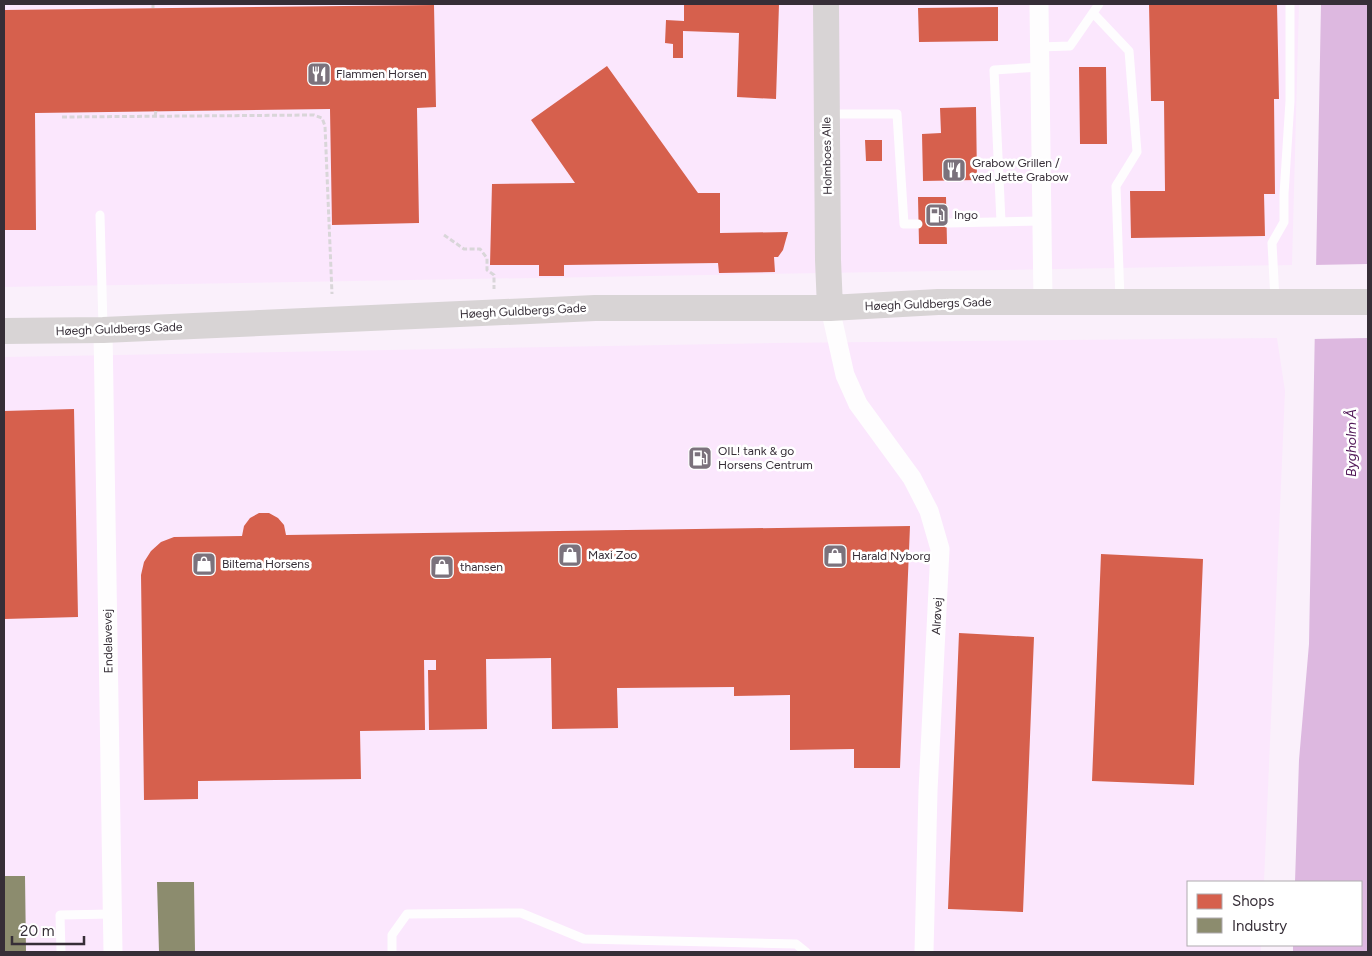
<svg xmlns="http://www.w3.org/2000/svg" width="1372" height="956" viewBox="0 0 1372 956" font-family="Figtree,sans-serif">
<rect width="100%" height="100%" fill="#faf0fb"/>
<path fill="#fbe7fd" d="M 4,4 L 1299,4 L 1292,265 L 4,287 Z
M 1277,338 L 1285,391 L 1264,882 L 1188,882 L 1188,945 L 1261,945 L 1261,952 L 4,952 L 4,357 L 773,343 Z"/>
<path fill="#ddb8e0" d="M 1321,4 L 1368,4 L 1368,952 L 1293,952 L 1293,945 L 1361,945 L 1361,882 L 1295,882 L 1299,760 L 1309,644 Z"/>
<path fill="#faf0fb" d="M 1368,264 L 1368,338 L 1312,339 L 1313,265 Z"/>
<path fill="#d6604d" d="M 684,4 L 779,4 L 776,99 L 737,97 L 739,33 L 683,31 L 683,58 L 673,58 L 673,44 L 665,43 L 666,20 L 684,21 Z
M 1149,4 L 1277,4 L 1279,99 L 1274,99 L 1275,194 L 1264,194 L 1265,236 L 1131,238 L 1130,191 L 1165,191 L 1164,101 L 1151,101 Z
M 434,5 L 436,107 L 417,108 L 419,223 L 332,225 L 330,109 L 35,113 L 36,230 L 4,230 L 4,10 Z
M 998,7 L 998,41 L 919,42 L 918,8 Z
M 607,66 L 698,193 L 720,193 L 720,233 L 788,232 L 783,250 L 778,257 L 774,257 L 775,272 L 719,273 L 718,263 L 564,265 L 564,276 L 539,276 L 539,265 L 490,265 L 492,184 L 575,183 L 531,120 Z
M 1079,67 L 1106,67 L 1107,144 L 1080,144 Z
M 976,107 L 977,180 L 923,181 L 922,134 L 941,133 L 940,108 Z
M 865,140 L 882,140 L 882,161 L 866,161 Z
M 918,197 L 946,197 L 947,244 L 919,244 Z
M 74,409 L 78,617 L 4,619 L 4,411 Z
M 259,513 L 269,513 L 278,518 L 284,525 L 286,535 L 910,526 L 900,768 L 854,768 L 854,749 L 790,750 L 790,695 L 734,696 L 734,687 L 617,688 L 618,728 L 552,729 L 551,658 L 486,659 L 487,729 L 429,730 L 428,670 L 436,670 L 436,660 L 424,660 L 425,730 L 360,731 L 361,779 L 198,781 L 198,799 L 144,800 L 141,575 L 144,562 L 151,551 L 161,542 L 174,537 L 242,536 L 244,526 L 250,518 Z
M 1101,554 L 1203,559 L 1194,785 L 1092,781 Z
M 959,633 L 1034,637 L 1023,912 L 948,909 Z"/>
<path fill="#8c8c6e" d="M 4,876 L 25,876 L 26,952 L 4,952 Z
M 157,882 L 194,882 L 195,952 L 159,952 Z"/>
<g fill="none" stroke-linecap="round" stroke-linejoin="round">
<path stroke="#d9d6d9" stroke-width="3" stroke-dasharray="5 2.5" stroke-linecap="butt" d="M 153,4 L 153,8
M 155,116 L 156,111
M 62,117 L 314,115 L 322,118 L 325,126 L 332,294
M 444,235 L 464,249 L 480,249 L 487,258 L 487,270 L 494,275 L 494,289"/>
<path stroke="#fefdfe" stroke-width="9" d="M 1093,13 L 1129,51 L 1137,152 L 1116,186 L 1120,300
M 1039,47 L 1070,46 L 1099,4
M 829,114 L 897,114 L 904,224 L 918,224
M 100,215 L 103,327
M 1001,222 L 994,70 L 1040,67
M 947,223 L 1042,221
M 1275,300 L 1272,243 L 1284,222 L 1284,194 L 1290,101 L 1290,4
M 61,952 L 60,915 L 112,914
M 392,952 L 392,935 L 407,914 L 521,913 L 584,939 L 796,944 L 806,952"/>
<path stroke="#fefdfe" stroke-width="19" d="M 1039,4 L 1043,302
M 830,308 L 845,375 L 858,404 L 912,478 L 929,511 L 940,549 L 928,791 L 924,952
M 103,330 L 113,952"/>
<path stroke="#d8d4d5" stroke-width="26" d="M 826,4 L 828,260 L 830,308
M 4,331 L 103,330 L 595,308 L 830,308 L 938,302 L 1368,302"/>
</g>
<defs>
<g id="restaurant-square" transform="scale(1.25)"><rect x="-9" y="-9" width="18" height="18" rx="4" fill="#7b727c" stroke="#fff"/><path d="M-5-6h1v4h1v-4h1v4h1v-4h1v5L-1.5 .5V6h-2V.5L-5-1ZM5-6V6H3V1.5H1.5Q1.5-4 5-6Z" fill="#fff"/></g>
<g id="fuel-square" transform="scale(1.25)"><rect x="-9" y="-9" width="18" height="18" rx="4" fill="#7b727c" stroke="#fff"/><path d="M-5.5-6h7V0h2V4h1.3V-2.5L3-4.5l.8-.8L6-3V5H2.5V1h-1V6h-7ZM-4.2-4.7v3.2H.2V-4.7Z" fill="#fff"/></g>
<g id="shop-square" transform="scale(1.25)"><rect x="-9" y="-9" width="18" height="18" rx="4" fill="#7b727c" stroke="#fff"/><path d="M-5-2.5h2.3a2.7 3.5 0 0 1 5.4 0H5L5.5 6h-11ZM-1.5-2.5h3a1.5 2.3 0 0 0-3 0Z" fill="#fff"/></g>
</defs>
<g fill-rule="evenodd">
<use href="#restaurant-square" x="319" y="74"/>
<use href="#restaurant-square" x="954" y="170"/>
<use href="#fuel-square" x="937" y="215"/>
<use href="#fuel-square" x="700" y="458"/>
<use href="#shop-square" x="570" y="555"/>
<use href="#shop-square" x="835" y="556"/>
<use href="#shop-square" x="204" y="564"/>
<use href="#shop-square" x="442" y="567"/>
</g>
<g text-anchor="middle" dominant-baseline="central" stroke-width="5" stroke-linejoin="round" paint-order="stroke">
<g font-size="12" fill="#362e37" stroke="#fff" text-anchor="start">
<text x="336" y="74">Flammen Horsen</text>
<text x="972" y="163">Grabow Grillen /<tspan x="972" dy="14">ved Jette Grabow</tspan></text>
<text x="954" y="215">Ingo</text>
<text x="718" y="451">OIL! tank &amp; go<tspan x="718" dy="14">Horsens Centrum</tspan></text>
<text x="588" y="555">Maxi Zoo</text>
<text x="852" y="556">Harald Nyborg</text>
<text x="222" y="564">Biltema Horsens</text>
<text x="460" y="567">thansen</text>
</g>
<g font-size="12" fill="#362e37" stroke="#fff">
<text transform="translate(827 156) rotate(-91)">Holmboes Alle</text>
<text transform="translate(928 304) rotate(-2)">Høegh Guldbergs Gade</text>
<text transform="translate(523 311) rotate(-3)">Høegh Guldbergs Gade</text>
<text transform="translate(119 329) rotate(-2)">Høegh Guldbergs Gade</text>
<text transform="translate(937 616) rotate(-87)">Alrøvej</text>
<text transform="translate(108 641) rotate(-91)">Endelavevej</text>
</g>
<g font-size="14" font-style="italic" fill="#521959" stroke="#fff">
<text transform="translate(1351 443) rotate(-90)">Bygholm Å</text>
</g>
</g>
<rect width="1372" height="956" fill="none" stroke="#362e37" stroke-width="10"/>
<rect x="1187" y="881" width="175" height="65" fill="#ffffff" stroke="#afabaf"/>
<rect x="1197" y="894" width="25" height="15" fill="#d6604d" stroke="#afabaf"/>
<text x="1232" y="906" font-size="15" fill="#362e37">Shops</text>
<rect x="1197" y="918" width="25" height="15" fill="#8c8c6e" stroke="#afabaf"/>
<text x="1232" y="931" font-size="15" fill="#362e37">Industry</text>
<path d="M12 936v8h72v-8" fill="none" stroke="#362e37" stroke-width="2.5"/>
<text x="20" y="936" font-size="15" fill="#362e37" stroke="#ffffff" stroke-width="4" paint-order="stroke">20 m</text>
</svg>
